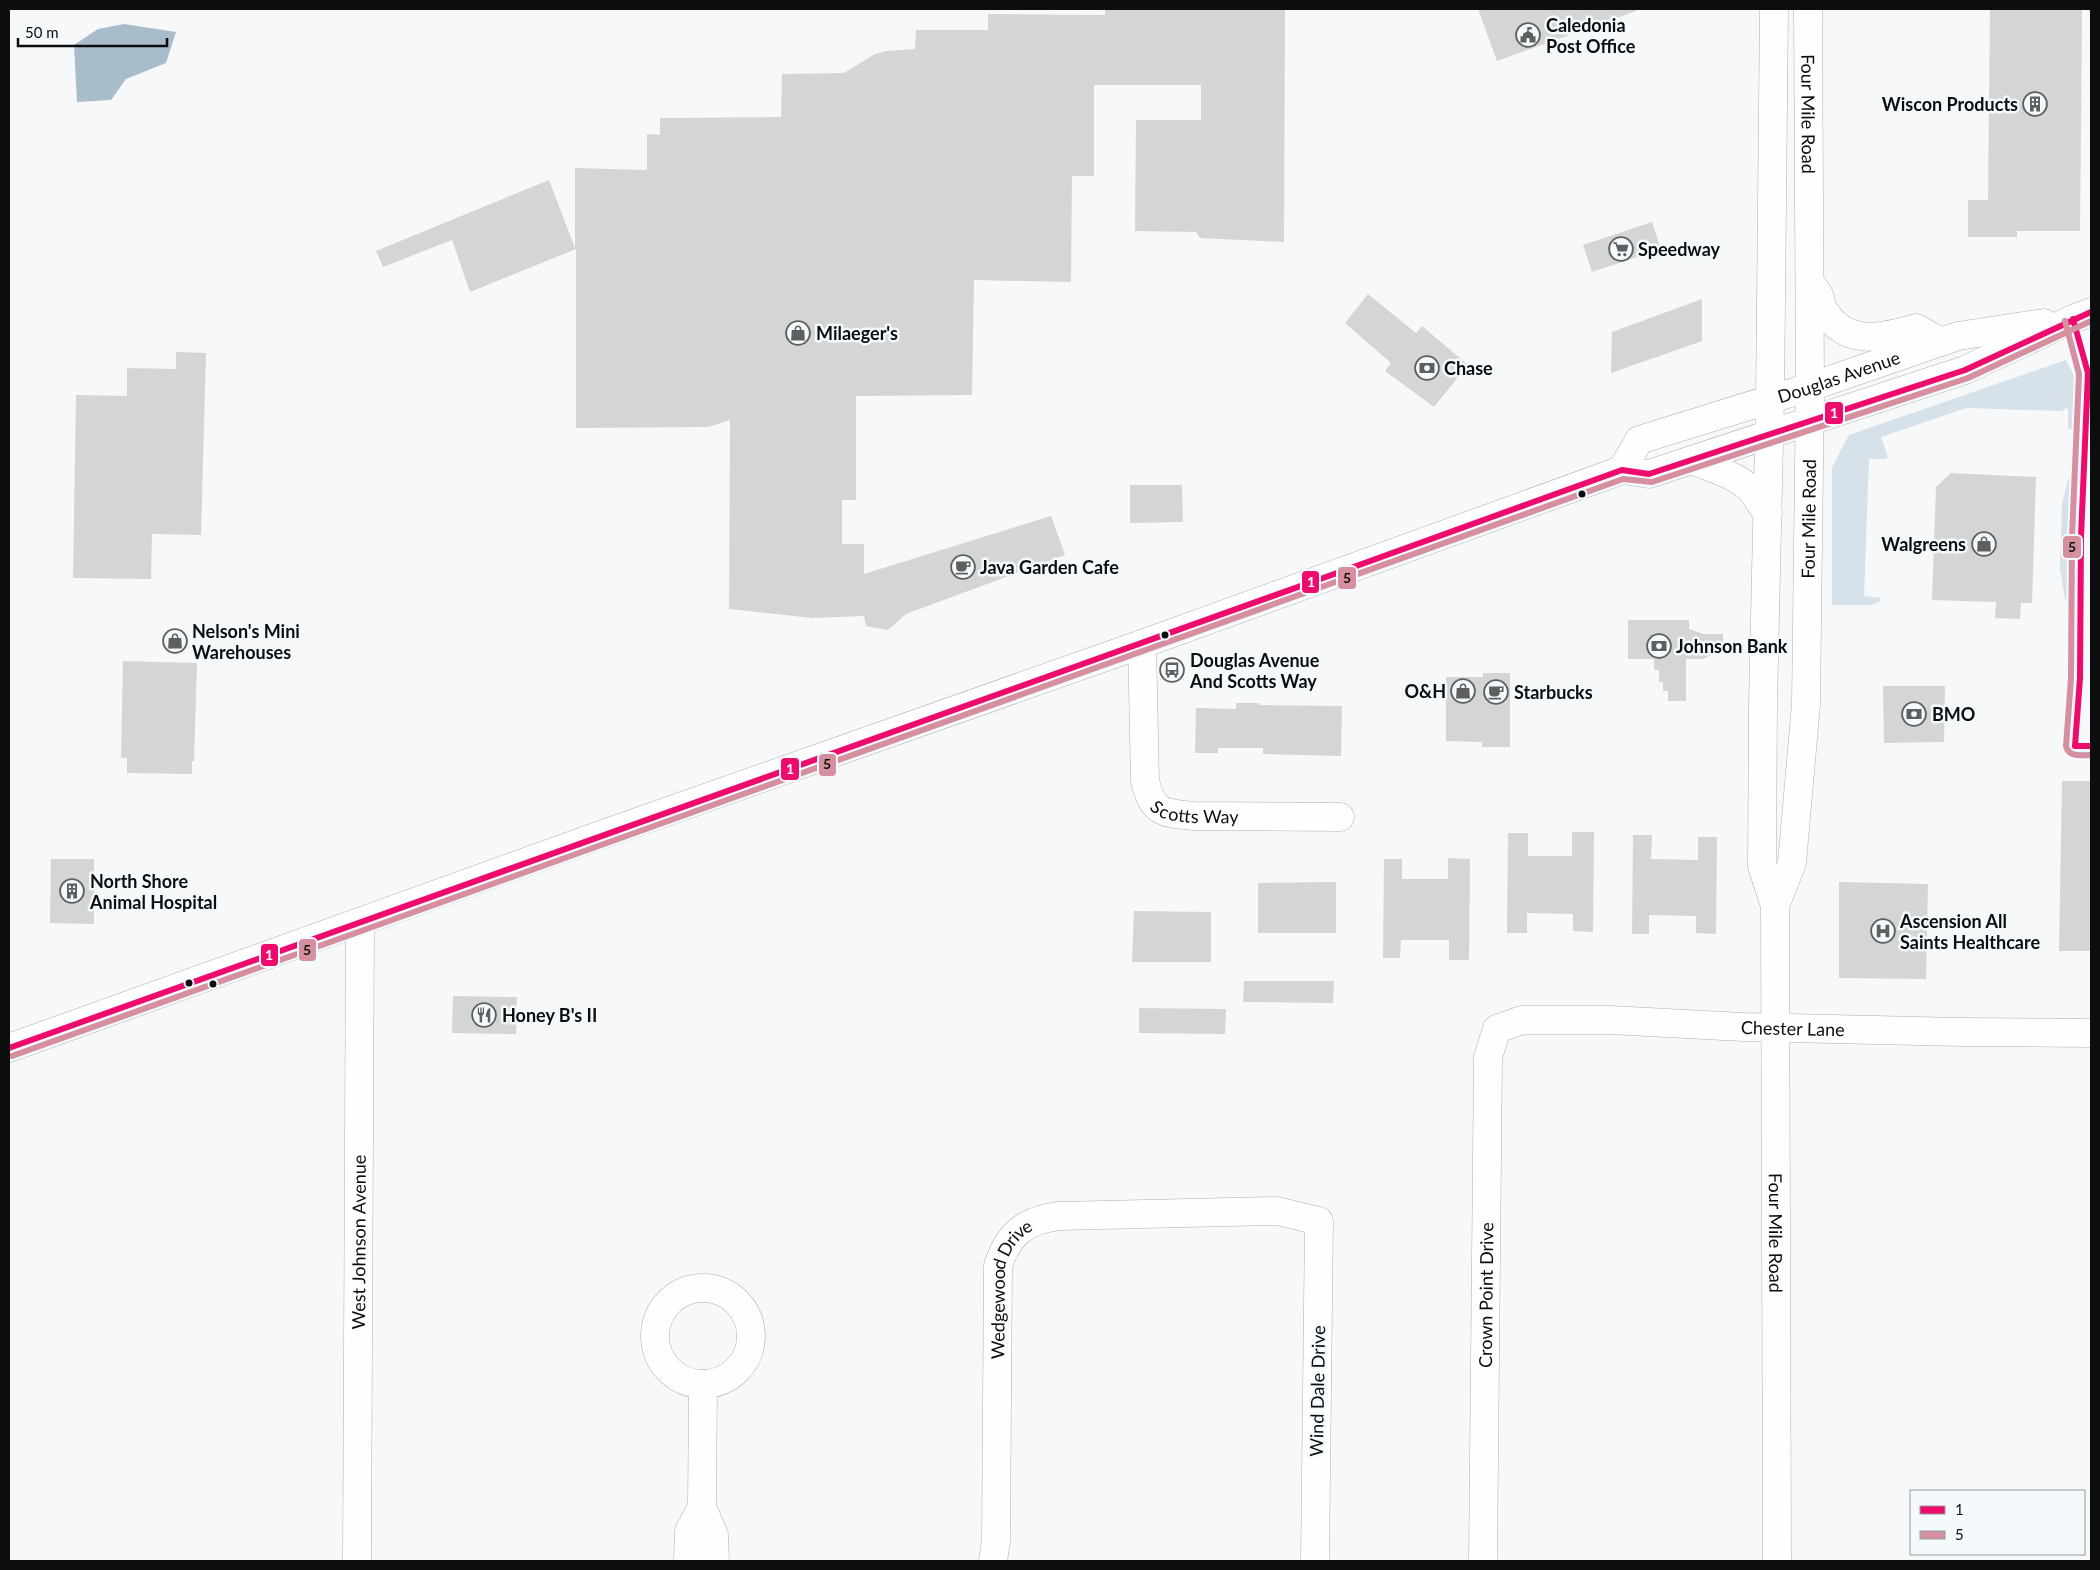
<svg xmlns="http://www.w3.org/2000/svg" width="2100" height="1570" viewBox="0 0 2100 1570" font-family="Lato,sans-serif">
<rect width="100%" height="100%" fill="#f6f8fa"/>
<path fill="#d7e1e9" d="M 2066,360 L 2076,380 L 2074,429 L 2068,429 L 2068,409 L 2066,408 L 2062,411 L 1966,408 L 1881,437 L 1888,457 L 1885,459 L 1869,459 L 1864,596 L 1881,598 L 1879,602 L 1871,605 L 1832,605 L 1832,467 L 1849,435 Z
M 2072,477 L 2075,481 L 2072,595 L 2069,599 L 2065,599 L 2060,569 L 2062,504 L 2068,480 Z"/>
<path fill="#a8bcca" d="M 124,24 L 176,32 L 166,63 L 126,79 L 111,100 L 77,102 L 74,45 L 98,29 Z"/>
<path fill="#d4d5d6" d="M 1105,9 L 1285,9 L 1284,242 L 1200,238 L 1196,232 L 1135,231 L 1136,120 L 1201,120 L 1201,85 L 1094,85 L 1094,176 L 1072,176 L 1071,282 L 974,280 L 972,395 L 856,396 L 856,500 L 842,500 L 842,544 L 864,544 L 864,574 L 1051,516 L 1065,555 L 906,614 L 888,630 L 866,626 L 864,616 L 812,618 L 729,609 L 730,420 L 708,427 L 576,428 L 576,249 L 470,292 L 452,240 L 383,267 L 376,251 L 549,180 L 575,248 L 575,168 L 647,170 L 647,134 L 660,135 L 660,118 L 781,117 L 782,74 L 844,73 L 875,54 L 886,51 L 915,49 L 916,30 L 988,30 L 988,14 L 1105,15 Z
M 1478,9 L 1635,9 L 1636,11 L 1497,61 Z
M 1990,9 L 2082,9 L 2080,231 L 2017,231 L 2017,237 L 1968,237 L 1968,200 L 1988,200 Z
M 1652,222 L 1661,249 L 1592,272 L 1583,245 Z
M 1368,294 L 1416,333 L 1422,326 L 1468,365 L 1434,407 L 1385,371 L 1391,363 L 1345,323 Z
M 1702,299 L 1702,341 L 1611,373 L 1612,332 Z
M 176,352 L 206,353 L 201,535 L 152,534 L 151,579 L 73,578 L 76,395 L 127,396 L 127,368 L 176,369 Z
M 1951,473 L 2036,477 L 2032,603 L 2021,603 L 2020,619 L 1995,618 L 1996,602 L 1932,600 L 1936,487 Z
M 1130,485 L 1182,485 L 1183,522 L 1130,523 Z
M 1628,620 L 1689,620 L 1689,629 L 1703,634 L 1723,634 L 1723,649 L 1703,659 L 1686,659 L 1686,701 L 1668,701 L 1668,691 L 1663,691 L 1663,682 L 1659,682 L 1659,670 L 1654,670 L 1654,659 L 1628,659 Z
M 123,661 L 197,663 L 194,761 L 192,761 L 192,774 L 127,773 L 127,758 L 121,758 Z
M 1483,673 L 1510,673 L 1510,747 L 1482,747 L 1482,742 L 1446,741 L 1446,677 L 1483,677 Z
M 1883,686 L 1945,686 L 1944,742 L 1884,743 Z
M 1236,703 L 1259,703 L 1259,705 L 1342,706 L 1341,756 L 1263,754 L 1263,748 L 1218,748 L 1218,753 L 1195,753 L 1196,708 L 1236,709 Z
M 2062,781 L 2091,781 L 2091,951 L 2059,951 Z
M 1572,832 L 1594,832 L 1593,932 L 1573,931 L 1573,914 L 1527,913 L 1527,933 L 1507,933 L 1508,833 L 1528,833 L 1528,856 L 1572,856 Z
M 1633,835 L 1652,835 L 1651,859 L 1698,860 L 1698,837 L 1717,837 L 1716,934 L 1696,933 L 1696,916 L 1649,915 L 1649,934 L 1632,934 Z
M 1448,858 L 1470,859 L 1469,960 L 1449,960 L 1449,940 L 1401,940 L 1400,958 L 1383,958 L 1384,859 L 1402,859 L 1402,879 L 1448,879 Z
M 51,859 L 94,859 L 94,924 L 50,923 Z
M 1336,882 L 1336,933 L 1258,933 L 1258,883 Z
M 1839,882 L 1928,884 L 1926,979 L 1839,978 Z
M 1134,911 L 1211,912 L 1211,962 L 1132,962 Z
M 1244,981 L 1334,981 L 1333,1003 L 1243,1002 Z
M 453,996 L 517,997 L 516,1034 L 452,1033 Z
M 1139,1008 L 1226,1009 L 1225,1034 L 1139,1033 Z"/>
<g fill="none" stroke-linecap="round" stroke-linejoin="round">
<g stroke="#aeb0b2" stroke-width="29">
<g id="minor">
<path id="s1" d="M 1808,9 L 1810,387"/>
<path d="M 1770,399 L 1774,9"/>
<path id="s2" d="M 1142,644 L 1145,781 C 1153,813 1162,813 1194,816 L 1340,817"/>
<circle cx="703" cy="1336" r="48"/>
<path d="M 703,1384 L 702,1507 L 714,1535 L 715,1561"/>
<path id="s3" d="M 357,1561 L 360,922"/>
<path d="M 688,1561 L 689,1531 L 702,1507"/>
<path id="s4" d="M 993,1561 L 996,1540 L 998,1266 C 1008,1234 1025,1220 1059,1216 L 1277,1211 L 1319,1221 L 1315,1561"/>
<path id="s5" d="M 1483,1561 L 1488,1057 L 1497,1029 L 1522,1020 L 1610,1020 L 1743,1027 L 1961,1032 L 2091,1033"/>
</g>
</g>
<g stroke="#aeb0b2" stroke-width="29">
<g id="major">
<path d="M 1810,282 C 1813,287 1817,291 1819,295 C 1821,300 1821,306 1824,310 C 1845,347 1883,338 1916,328 L 1941,342"/>
<path id="s6" d="M 1770,399 L 1763,704 L 1762,866 L 1775,906 L 1777,1561"/>
<path d="M 1692,460 C 1711,468 1734,474 1749,488 C 1756,494 1759,504 1768,513"/>
<path id="s7" d="M 1622,470 L 1639,440 L 1810,387 L 1958,336 L 2044,323"/>
<path id="s8" d="M 1775,906 L 1792,863 L 1806,704 L 1810,387"/>
<path d="M 9,1048 L 612,831 L 1142,644 L 1622,470 L 1649,474 L 1965,370 L 2073,319 L 2091,312"/>
</g>
</g>
<use href="#minor" stroke="#fefefe" stroke-width="28"/>
<use href="#major" stroke="#fefefe" stroke-width="28"/>
<g stroke="#f4f9fc" stroke-width="10">
<path id="bus-1" d="M 2073,319 L 2088,373 L 2081,537 L 2080,678 L 2075,746 L 2091,746
M 9,1048 C 546,855 1085,665 1622,470 L 1649,474 L 1965,370 L 2091,312"/>
</g>
<g stroke="#f4f9fc" stroke-width="10">
<path id="bus-2" d="M 2065,321 L 2079,374 L 2072,537 L 2071,678 L 2066,746 C 2069,758 2081,755 2091,755
M 12,1056 C 549,863 1087,673 1623,479 L 1652,482 L 1968,378 L 2091,321"/>
</g>
<use href="#bus-1" stroke="#ed0b6d" stroke-width="6"/>
<use href="#bus-2" stroke="#d58f9e" stroke-width="6"/>
</g>
<defs>
<g id="civic-ring" transform="scale(1.25)"><circle r="9.5" fill="#f4f9fc" stroke="#5e5f61" stroke-width="1.5"/><path d="M-.6-6.5H3V-4.5H.6V-3L4-1V1h2V6H-6V1h2V-1L-.6-3ZM-1.2 2.5V6h2.4V2.5Z" fill="#5e5f61"/></g>
<g id="building-ring" transform="scale(1.25)"><circle r="9.5" fill="#f4f9fc" stroke="#5e5f61" stroke-width="1.5"/><path d="M-4-6H4V6H1V3H-1V6H-4ZM-2.5-4.3h1.7v1.8h-1.7ZM.8-4.3h1.7v1.8H.8ZM-2.5-1h1.7V.8h-1.7ZM.8-1h1.7V.8H.8Z" fill="#5e5f61"/></g>
<g id="supermarket-ring" transform="scale(1.25)"><circle r="9.5" fill="#f4f9fc" stroke="#5e5f61" stroke-width="1.5"/><path d="M-6-5.5h2.5l.6 2H6L4.5 2H-2.5L-4.4-4H-6ZM-1.5 3.2a1.3 1.3 0 1 0 .1 0ZM3 3.2a1.3 1.3 0 1 0 .1 0Z" fill="#5e5f61"/></g>
<g id="shop-ring" transform="scale(1.25)"><circle r="9.5" fill="#f4f9fc" stroke="#5e5f61" stroke-width="1.5"/><path d="M-5-2.5h2.3a2.7 3.5 0 0 1 5.4 0H5L5.5 6h-11ZM-1.5-2.5h3a1.5 2.3 0 0 0-3 0Z" fill="#5e5f61"/></g>
<g id="bank-ring" transform="scale(1.25)"><circle r="9.5" fill="#f4f9fc" stroke="#5e5f61" stroke-width="1.5"/><path d="M-6-4H6V4H-6ZM0-2.3a2.3 2.3 0 1 0 0 4.6a2.3 2.3 0 1 0 0-4.6Z" fill="#5e5f61"/></g>
<g id="cafe-ring" transform="scale(1.25)"><circle r="9.5" fill="#f4f9fc" stroke="#5e5f61" stroke-width="1.5"/><path d="M-5.5-4.5H6V0H3Q3 3.5 0 3.5H-2.5Q-5.5 3.5-5.5 0ZM3-3.2v2h1.7v-2ZM-6 4.5H4V6H-6Z" fill="#5e5f61"/></g>
<g id="bus-ring" transform="scale(1.25)"><circle r="9.5" fill="#f4f9fc" stroke="#5e5f61" stroke-width="1.5"/><path d="M-5-6H5V4H4V6H2V4H-2V6H-4V4H-5ZM-3.5-4V0h7V-4ZM-3.5 1.2v1.5H-2V1.2ZM2 1.2v1.5H3.5V1.2Z" fill="#5e5f61"/></g>
<g id="hospital-ring" transform="scale(1.25)"><circle r="9.5" fill="#f4f9fc" stroke="#5e5f61" stroke-width="1.5"/><path d="M-5-5h3v3.5h4V-5h3V5h-3V1.5h-4V5h-3Z" fill="#5e5f61"/></g>
<g id="restaurant-ring" transform="scale(1.25)"><circle r="9.5" fill="#f4f9fc" stroke="#5e5f61" stroke-width="1.5"/><path d="M-5-6h1v4h1v-4h1v4h1v-4h1v5L-1.5 .5V6h-2V.5L-5-1ZM5-6V6H3V1.5H1.5Q1.5-4 5-6Z" fill="#5e5f61"/></g>
</defs>
<g fill-rule="evenodd">
<use href="#civic-ring" x="1528" y="35"/>
<use href="#building-ring" x="2035" y="104"/>
<use href="#supermarket-ring" x="1621" y="249"/>
<use href="#shop-ring" x="798" y="333"/>
<use href="#bank-ring" x="1427" y="368"/>
<use href="#shop-ring" x="1984" y="544"/>
<use href="#cafe-ring" x="963" y="567"/>
<use href="#shop-ring" x="175" y="641"/>
<use href="#bank-ring" x="1659" y="646"/>
<use href="#bus-ring" x="1172" y="670"/>
<use href="#shop-ring" x="1463" y="691"/>
<use href="#cafe-ring" x="1496" y="692"/>
<use href="#bank-ring" x="1914" y="714"/>
<use href="#building-ring" x="72" y="891"/>
<use href="#hospital-ring" x="1883" y="931"/>
<use href="#restaurant-ring" x="484" y="1015"/>
</g>
<g fill="#0c0d0f" stroke="#f4f9fc" stroke-width="2">
<circle cx="1582" cy="494" r="4.5"/>
<circle cx="1165" cy="635" r="4.5"/>
<circle cx="189" cy="983" r="4.5"/>
<circle cx="213" cy="984" r="4.5"/>
</g>
<g text-anchor="middle" dominant-baseline="central" stroke-width="5" stroke-linejoin="round" paint-order="stroke">
<g font-size="18" font-weight="bold" fill="#0c0d0f" stroke="#f4f9fc" text-anchor="start">
<text x="1546" y="25">Caledonia<tspan x="1546" dy="21">Post Office</tspan></text>
<text x="2018" y="104" text-anchor="end">Wiscon Products</text>
<text x="1638" y="249">Speedway</text>
<text x="816" y="333">Milaeger's</text>
<text x="1444" y="368">Chase</text>
<text x="1966" y="544" text-anchor="end">Walgreens</text>
<text x="980" y="567">Java Garden Cafe</text>
<text x="192" y="631">Nelson's Mini<tspan x="192" dy="21">Warehouses</tspan></text>
<text x="1676" y="646">Johnson Bank</text>
<text x="1190" y="660">Douglas Avenue<tspan x="1190" dy="21">And Scotts Way</tspan></text>
<text x="1446" y="691" text-anchor="end">O&amp;H</text>
<text x="1514" y="692">Starbucks</text>
<text x="1932" y="714">BMO</text>
<text x="90" y="881">North Shore<tspan x="90" dy="21">Animal Hospital</tspan></text>
<text x="1900" y="921">Ascension All<tspan x="1900" dy="21">Saints Healthcare</tspan></text>
<text x="502" y="1015">Honey B's II</text>
</g>
<g font-size="18" fill="#0c0d0f" stroke="#f4f9fc">
<text stroke="none"><textPath href="#s1" startOffset="105">Four Mile Road</textPath></text>
<text stroke="none"><textPath href="#s7" startOffset="244">Douglas Avenue</textPath></text>
<text stroke="none"><textPath href="#s8" startOffset="391">Four Mile Road</textPath></text>
<text stroke="none"><textPath href="#s2" startOffset="205">Scotts Way</textPath></text>
<text stroke="none"><textPath href="#s5" startOffset="831">Chester Lane</textPath></text>
<text stroke="none"><textPath href="#s6" startOffset="836">Four Mile Road</textPath></text>
<text stroke="none"><textPath href="#s3" startOffset="319">West Johnson Avenue</textPath></text>
<text stroke="none"><textPath href="#s4" startOffset="276">Wedgewood Drive</textPath></text>
<text stroke="none"><textPath href="#s5" startOffset="266">Crown Point Drive</textPath></text>
<text transform="translate(1317 1391) rotate(-89)">Wind Dale Drive</text>
</g>
</g>
<g stroke="#f4f9fc" stroke-width="2">
<rect x="1824" y="401" width="20" height="24" rx="5" fill="#ed0b6d"/>
<rect x="2062" y="535" width="20" height="24" rx="5" fill="#d58f9e"/>
<rect x="1337" y="566" width="20" height="24" rx="5" fill="#d58f9e"/>
<rect x="1301" y="570" width="19" height="24" rx="5" fill="#ed0b6d"/>
<rect x="818" y="753" width="19" height="24" rx="5" fill="#d58f9e"/>
<rect x="780" y="757" width="20" height="24" rx="5" fill="#ed0b6d"/>
<rect x="298" y="938" width="19" height="24" rx="5" fill="#d58f9e"/>
<rect x="260" y="943" width="19" height="24" rx="5" fill="#ed0b6d"/>
</g>
<g font-size="14" text-anchor="middle" font-weight="bold" fill="#fff">
<text x="1834" y="418">1</text>
<text x="1311" y="587">1</text>
<text x="790" y="774">1</text>
<text x="269" y="960">1</text>
</g>
<g font-size="14" text-anchor="middle" font-weight="bold" fill="#111">
<text x="2072" y="552">5</text>
<text x="1347" y="583">5</text>
<text x="827" y="769">5</text>
<text x="307" y="955">5</text>
</g>
<rect width="2100" height="1570" fill="none" stroke="#0c0d0f" stroke-width="20"/>
<rect x="1910" y="1490" width="175" height="65" fill="#f4f9fc" stroke="#979b9d"/>
<rect x="1920" y="1506" width="25" height="8" fill="#ed0b6d" stroke="#979b9d"/>
<text x="1955" y="1515" font-size="15" fill="#0c0d0f">1</text>
<rect x="1920" y="1531" width="25" height="8" fill="#d58f9e" stroke="#979b9d"/>
<text x="1955" y="1540" font-size="15" fill="#0c0d0f">5</text>
<path d="M18 38v8h149v-8" fill="none" stroke="#0c0d0f" stroke-width="2.5"/>
<text x="25" y="38" font-size="15" fill="#0c0d0f" stroke="#f4f9fc" stroke-width="4" paint-order="stroke">50 m</text>
</svg>
